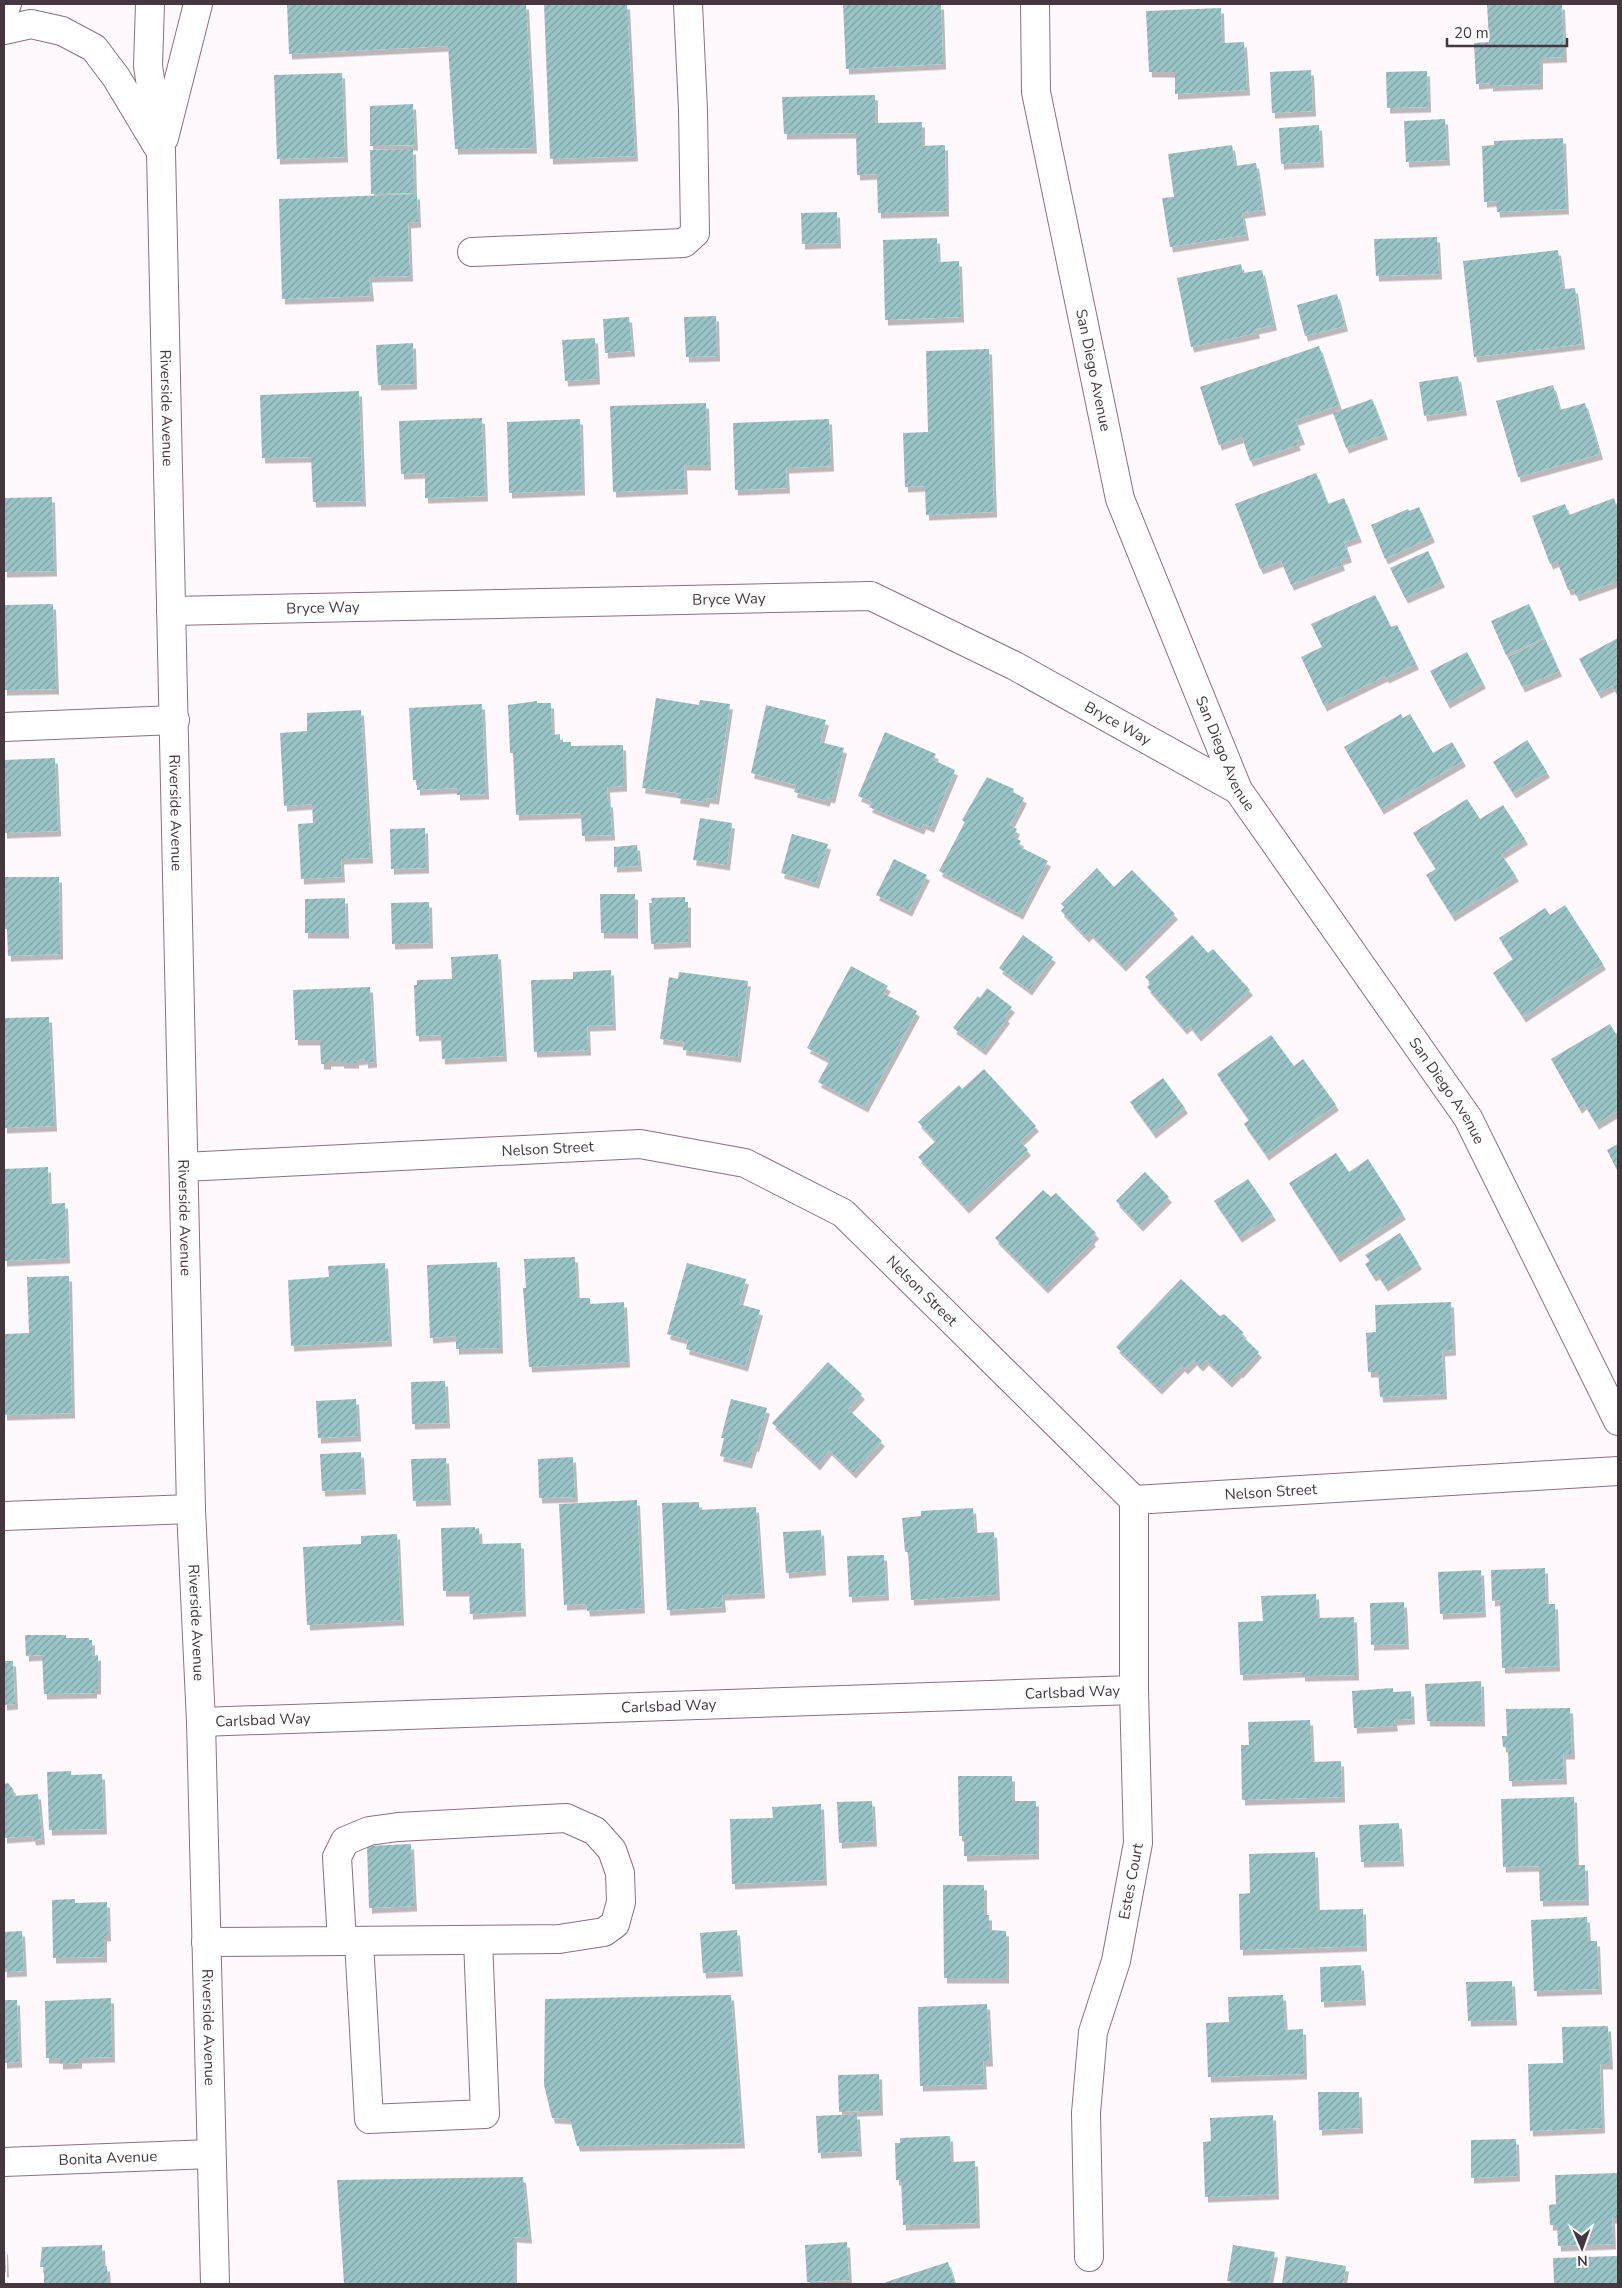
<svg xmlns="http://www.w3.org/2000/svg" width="1622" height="2288" viewBox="0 0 1622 2288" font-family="'Nunito Sans',sans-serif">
<defs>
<pattern id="building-hatch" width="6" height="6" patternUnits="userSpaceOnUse" patternTransform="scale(1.25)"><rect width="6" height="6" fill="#9ac5c7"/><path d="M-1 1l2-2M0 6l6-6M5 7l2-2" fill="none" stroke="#7fa1a3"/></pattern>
<filter id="shadow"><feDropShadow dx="3" dy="5.5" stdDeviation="0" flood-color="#0004"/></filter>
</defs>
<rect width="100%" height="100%" fill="#fff8fc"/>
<path fill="url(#building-hatch)" filter="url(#shadow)" d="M 287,4 L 526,4 L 534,148 L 455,149 L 448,46 L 289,54 Z
M 544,4 L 627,4 L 635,156 L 550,159 Z
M 843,4 L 941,4 L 943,64 L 846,69 Z
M 1487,4 L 1562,4 L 1564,57 L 1540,58 L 1540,84 L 1490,86 L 1490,83 L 1476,84 L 1474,43 L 1489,42 Z
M 1221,8 L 1222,43 L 1244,42 L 1247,90 L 1175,94 L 1175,72 L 1149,72 L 1146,11 Z
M 1311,70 L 1313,111 L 1272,113 L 1270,72 Z
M 1427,71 L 1428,107 L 1387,108 L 1386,72 Z
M 342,73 L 345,157 L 277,159 L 274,75 Z
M 875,95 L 875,123 L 922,122 L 922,146 L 945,145 L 946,211 L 878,213 L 877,174 L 857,175 L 856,133 L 784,134 L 782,97 Z
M 413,104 L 415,145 L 370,146 L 370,106 Z
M 1445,119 L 1447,160 L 1406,162 L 1404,121 Z
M 1319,125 L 1321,162 L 1281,164 L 1279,128 Z
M 1563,138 L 1566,209 L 1497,212 L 1496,201 L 1484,202 L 1482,146 L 1494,145 L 1494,141 Z
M 1232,145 L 1235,166 L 1256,163 L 1263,210 L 1242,213 L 1246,235 L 1170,247 L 1162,198 L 1174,197 L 1168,154 Z
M 413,149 L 414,193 L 371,194 L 370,150 Z
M 417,194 L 418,222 L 408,223 L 410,276 L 369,277 L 371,296 L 282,299 L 279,199 Z
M 837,212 L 838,243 L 802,244 L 801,213 Z
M 1437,237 L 1439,274 L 1376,276 L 1374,239 Z
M 937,238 L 938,262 L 959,261 L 961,317 L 885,320 L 883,240 Z
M 1558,250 L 1563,289 L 1575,288 L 1582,344 L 1474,357 L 1463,261 Z
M 1241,264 L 1243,273 L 1262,270 L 1274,325 L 1256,329 L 1257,333 L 1191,347 L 1177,278 Z
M 1337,294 L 1345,326 L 1305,336 L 1297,305 Z
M 716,316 L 717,356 L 686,357 L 684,317 Z
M 629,317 L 632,351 L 605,353 L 603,319 Z
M 595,338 L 597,379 L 565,381 L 562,340 Z
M 413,343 L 414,384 L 378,385 L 376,345 Z
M 1319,346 L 1339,405 L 1295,420 L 1302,439 L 1296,441 L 1298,445 L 1250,461 L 1242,437 L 1219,445 L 1200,387 Z
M 989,349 L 994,512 L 926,515 L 925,486 L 905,487 L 903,433 L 928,432 L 926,351 Z
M 1458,376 L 1464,410 L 1424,416 L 1419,382 Z
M 1553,385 L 1560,410 L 1585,403 L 1600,454 L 1518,477 L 1496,401 Z
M 359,391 L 363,501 L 313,502 L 311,457 L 262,458 L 260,395 Z
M 1372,399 L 1385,434 L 1346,448 L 1333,413 Z
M 706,403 L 708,465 L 684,465 L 685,489 L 613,492 L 610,406 Z
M 482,418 L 485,496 L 425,498 L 425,473 L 401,474 L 399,421 Z
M 580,419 L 582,490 L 509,493 L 507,422 Z
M 829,419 L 831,466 L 786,468 L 787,488 L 735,490 L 733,423 Z
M 1316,473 L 1328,504 L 1344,498 L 1359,537 L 1344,542 L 1349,557 L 1340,560 L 1342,565 L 1291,585 L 1281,561 L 1260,569 L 1235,504 Z
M 52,497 L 54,571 L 4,572 L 4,498 Z
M 1614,498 L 1618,510 L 1618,581 L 1576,596 L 1573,589 L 1568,590 L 1557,561 L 1550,564 L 1532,516 L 1565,504 L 1569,515 Z
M 1419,507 L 1432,537 L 1385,559 L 1371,525 L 1408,509 L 1409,511 Z
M 1428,551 L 1442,582 L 1405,598 L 1390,568 Z
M 1375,595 L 1391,627 L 1397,625 L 1416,664 L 1386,678 L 1385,676 L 1324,706 L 1301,657 L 1322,647 L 1311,624 Z
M 53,604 L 56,689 L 4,690 L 4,605 Z
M 1529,604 L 1544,638 L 1506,655 L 1491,621 Z
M 1618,638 L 1618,692 L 1616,693 L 1612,686 L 1598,693 L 1579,659 Z
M 1545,639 L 1559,671 L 1522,687 L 1508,657 Z
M 1467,652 L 1483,683 L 1447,703 L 1430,671 Z
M 656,698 L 699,705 L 700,700 L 730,704 L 716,799 L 707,798 L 706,802 L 677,798 L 678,793 L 642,788 Z
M 537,701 L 537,703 L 551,703 L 552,735 L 560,734 L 560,742 L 571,742 L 571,746 L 623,745 L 624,786 L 607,787 L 608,802 L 610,802 L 612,835 L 582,836 L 581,813 L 516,815 L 513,753 L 510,753 L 508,705 Z
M 482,704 L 486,794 L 457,795 L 457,788 L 417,790 L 417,780 L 413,780 L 409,708 Z
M 766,705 L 826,720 L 820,742 L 844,748 L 832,798 L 828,797 L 827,801 L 794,792 L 796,785 L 751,773 Z
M 361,710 L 370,858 L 341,859 L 342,877 L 301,879 L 298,824 L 313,823 L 312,804 L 284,806 L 280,733 L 307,731 L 307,713 Z
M 1401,714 L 1403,718 L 1410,714 L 1433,753 L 1452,742 L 1463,761 L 1381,809 L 1344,747 Z
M 885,732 L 936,754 L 933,760 L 955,770 L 931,827 L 923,824 L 921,829 L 869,807 L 872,802 L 858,796 Z
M 1527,740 L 1547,772 L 1513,793 L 1493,762 Z
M 55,758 L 58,831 L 4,833 L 4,760 Z
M 987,777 L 1014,789 L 1013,792 L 1024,798 L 1010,825 L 1017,829 L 1013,837 L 1021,841 L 1018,846 L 1048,861 L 1020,914 L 939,871 L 965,822 L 962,820 Z
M 1467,799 L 1480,819 L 1503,805 L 1525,839 L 1501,854 L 1516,876 L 1452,916 L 1426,875 L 1436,869 L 1413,833 Z
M 700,818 L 732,823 L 727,865 L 693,860 Z
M 425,828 L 426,868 L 391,869 L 390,829 Z
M 792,834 L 828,844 L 816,883 L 781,873 Z
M 637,845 L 639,866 L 614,867 L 614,847 Z
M 894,859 L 927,875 L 909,911 L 876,895 Z
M 1097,868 L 1114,887 L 1132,870 L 1175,914 L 1123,966 L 1090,933 L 1086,937 L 1061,911 L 1064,907 L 1061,904 Z
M 4,877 L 59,877 L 60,954 L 8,956 L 7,929 L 4,929 Z
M 600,894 L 635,894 L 635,933 L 601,933 Z
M 685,897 L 685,902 L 688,902 L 688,942 L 651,944 L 649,903 L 652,903 L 651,898 Z
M 345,898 L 346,933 L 305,933 L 305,899 Z
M 429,902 L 430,943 L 392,944 L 391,903 Z
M 1565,905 L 1603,964 L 1523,1017 L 1493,973 L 1513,959 L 1499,938 L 1545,908 L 1550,915 Z
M 1023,935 L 1053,957 L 1029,990 L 999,968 Z
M 1192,935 L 1208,953 L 1213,949 L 1250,990 L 1198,1036 L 1189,1025 L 1184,1029 L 1147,987 L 1151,983 L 1145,977 Z
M 498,954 L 504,1056 L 442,1059 L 441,1035 L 416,1036 L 414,985 L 417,985 L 417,980 L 452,979 L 451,957 Z
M 851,966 L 888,986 L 883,993 L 917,1011 L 865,1107 L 818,1082 L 830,1060 L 807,1048 Z
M 611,970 L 613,1025 L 587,1026 L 588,1050 L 534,1052 L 531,980 L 573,979 L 573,972 Z
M 679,972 L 748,981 L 738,1057 L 683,1050 L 684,1042 L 660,1039 L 669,977 L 678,979 Z
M 370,987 L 374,1062 L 365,1063 L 365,1059 L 356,1060 L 356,1063 L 341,1063 L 341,1061 L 328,1061 L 328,1064 L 321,1064 L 320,1040 L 295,1040 L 293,990 Z
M 987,988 L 1012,1007 L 1005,1016 L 1007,1018 L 983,1050 L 953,1028 L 978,996 L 980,998 Z
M 49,1017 L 54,1126 L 4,1128 L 4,1018 Z
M 1610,1024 L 1616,1034 L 1618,1032 L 1618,1111 L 1596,1124 L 1584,1104 L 1579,1108 L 1551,1059 Z
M 1271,1035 L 1294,1066 L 1303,1059 L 1336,1105 L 1266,1155 L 1244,1124 L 1249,1120 L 1217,1074 Z
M 984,1069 L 1036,1126 L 1020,1141 L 1028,1150 L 966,1208 L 918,1157 L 936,1141 L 918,1122 L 959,1085 L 962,1089 Z
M 1163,1078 L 1185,1108 L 1153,1133 L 1130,1102 Z
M 1618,1144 L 1618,1172 L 1607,1150 Z
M 1336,1153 L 1349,1172 L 1368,1159 L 1403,1214 L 1337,1257 L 1289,1183 Z
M 48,1167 L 49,1204 L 65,1203 L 67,1258 L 4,1261 L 4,1169 Z
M 1145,1172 L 1169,1197 L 1140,1226 L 1116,1201 Z
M 1248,1179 L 1273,1215 L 1239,1237 L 1214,1201 Z
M 1043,1190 L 1051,1197 L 1056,1193 L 1096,1233 L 1091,1239 L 1093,1241 L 1045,1288 L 995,1238 Z
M 1400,1233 L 1419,1264 L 1385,1286 L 1377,1274 L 1373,1276 L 1365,1264 L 1370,1261 L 1365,1255 Z
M 575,1257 L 577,1298 L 590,1298 L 590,1304 L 624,1302 L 627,1362 L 529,1367 L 523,1288 L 526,1288 L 524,1259 Z
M 497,1262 L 500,1348 L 456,1349 L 456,1336 L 430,1338 L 427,1265 Z
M 385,1263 L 389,1341 L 291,1346 L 288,1280 L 329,1277 L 328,1266 Z
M 687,1263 L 746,1279 L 739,1304 L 760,1310 L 745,1366 L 686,1349 L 688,1340 L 667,1334 Z
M 69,1276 L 72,1413 L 4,1415 L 4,1334 L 29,1333 L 27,1277 Z
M 1181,1279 L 1220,1316 L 1224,1314 L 1244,1333 L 1241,1335 L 1259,1352 L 1240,1373 L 1239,1372 L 1229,1382 L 1206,1360 L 1200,1366 L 1194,1360 L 1185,1369 L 1182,1366 L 1159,1389 L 1116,1347 Z
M 1451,1302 L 1453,1350 L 1442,1351 L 1444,1394 L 1380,1397 L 1378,1372 L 1368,1372 L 1366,1333 L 1376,1332 L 1375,1305 Z
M 828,1362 L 862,1394 L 848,1409 L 882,1441 L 853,1473 L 829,1450 L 817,1465 L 772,1423 Z
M 445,1381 L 447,1423 L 412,1424 L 411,1382 Z
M 356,1399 L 358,1436 L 318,1438 L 316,1401 Z
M 731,1399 L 767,1408 L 756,1447 L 754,1446 L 749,1463 L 720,1456 L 724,1438 L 721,1438 Z
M 361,1452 L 363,1489 L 322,1491 L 320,1454 Z
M 573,1457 L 575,1497 L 539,1498 L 538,1459 Z
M 446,1458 L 448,1500 L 413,1501 L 411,1459 Z
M 637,1500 L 642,1608 L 587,1611 L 586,1604 L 564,1605 L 559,1504 Z
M 699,1502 L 699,1510 L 756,1507 L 762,1593 L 722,1595 L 723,1607 L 667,1610 L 662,1503 Z
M 973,1508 L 975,1533 L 994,1532 L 997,1595 L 911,1600 L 908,1552 L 905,1552 L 902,1518 L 921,1516 L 921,1511 Z
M 475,1527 L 475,1529 L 479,1528 L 480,1544 L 521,1543 L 523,1611 L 470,1614 L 469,1591 L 443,1591 L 441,1528 Z
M 821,1530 L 823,1570 L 786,1573 L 783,1532 Z
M 397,1534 L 401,1620 L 307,1625 L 303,1547 L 361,1544 L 361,1536 Z
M 884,1555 L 886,1595 L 849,1597 L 847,1556 Z
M 1545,1568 L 1546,1604 L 1555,1604 L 1557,1666 L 1502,1668 L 1500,1600 L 1492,1601 L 1491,1570 Z
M 1481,1570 L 1483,1612 L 1440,1614 L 1438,1572 Z
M 1316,1594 L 1317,1618 L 1354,1617 L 1356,1675 L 1302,1676 L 1302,1672 L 1240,1675 L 1238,1622 L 1263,1621 L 1261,1596 Z
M 1404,1602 L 1406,1644 L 1371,1645 L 1370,1603 Z
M 25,1635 L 66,1635 L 66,1638 L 89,1638 L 89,1640 L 92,1640 L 92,1656 L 98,1655 L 98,1689 L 94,1689 L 94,1693 L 44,1694 L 42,1655 L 26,1656 Z
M 4,1661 L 13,1661 L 15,1704 L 4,1705 Z
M 1481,1681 L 1482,1721 L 1427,1721 L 1425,1684 Z
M 1393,1688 L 1393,1692 L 1411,1691 L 1412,1719 L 1394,1720 L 1395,1726 L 1354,1728 L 1352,1691 Z
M 1570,1708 L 1572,1754 L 1563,1754 L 1564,1779 L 1509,1781 L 1508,1747 L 1503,1747 L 1502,1736 L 1507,1736 L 1506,1709 Z
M 1310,1720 L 1312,1762 L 1341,1761 L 1342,1797 L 1242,1800 L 1241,1745 L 1249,1745 L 1248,1722 Z
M 71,1771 L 71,1775 L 102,1774 L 104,1829 L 49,1830 L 47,1772 Z
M 958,1776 L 1012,1776 L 1012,1801 L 1036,1801 L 1036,1854 L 964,1856 L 964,1836 L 959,1836 Z
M 8,1783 L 13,1789 L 13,1796 L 38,1794 L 42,1839 L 33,1840 L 32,1836 L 4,1838 L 4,1784 Z
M 1574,1797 L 1576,1865 L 1585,1865 L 1586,1900 L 1540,1901 L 1539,1866 L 1503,1867 L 1501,1799 Z
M 872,1801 L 874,1841 L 839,1843 L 837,1802 Z
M 821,1804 L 824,1880 L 732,1884 L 730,1819 L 773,1818 L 772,1807 Z
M 1399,1823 L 1401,1861 L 1361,1862 L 1359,1825 Z
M 411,1844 L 414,1906 L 369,1908 L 367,1846 Z
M 1315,1852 L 1317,1910 L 1363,1909 L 1364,1946 L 1240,1950 L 1239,1894 L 1250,1893 L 1249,1854 Z
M 943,1885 L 984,1885 L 984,1915 L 989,1915 L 989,1930 L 1006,1931 L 1006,1978 L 944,1978 Z
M 75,1899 L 75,1903 L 107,1902 L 108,1936 L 104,1936 L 104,1957 L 53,1958 L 52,1900 Z
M 1587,1917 L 1588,1941 L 1597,1941 L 1599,1989 L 1534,1991 L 1531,1920 Z
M 737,1930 L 740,1971 L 703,1973 L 700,1933 Z
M 22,1931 L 24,1971 L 4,1972 L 4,1932 Z
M 1361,1965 L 1363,2000 L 1321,2002 L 1320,1967 Z
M 1512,1981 L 1514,2020 L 1468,2021 L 1466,1982 Z
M 731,1995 L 742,2143 L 577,2146 L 570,2119 L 552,2118 L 544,2085 L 545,1999 Z
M 1283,1995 L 1285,2030 L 1303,2029 L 1304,2074 L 1208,2077 L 1206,2023 L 1229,2022 L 1228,1997 Z
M 111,1998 L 112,2057 L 79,2058 L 79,2063 L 60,2064 L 60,2058 L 46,2058 L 45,2001 Z
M 4,2000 L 17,2000 L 19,2062 L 4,2063 Z
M 987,2004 L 990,2061 L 983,2061 L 984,2084 L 920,2086 L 918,2007 Z
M 1608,2026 L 1610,2064 L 1600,2064 L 1602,2128 L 1530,2131 L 1528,2064 L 1563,2063 L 1562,2027 Z
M 879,2074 L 880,2110 L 839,2112 L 838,2075 Z
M 1318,2092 L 1359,2092 L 1360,2128 L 1319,2130 Z
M 857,2114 L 859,2151 L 818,2153 L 816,2116 Z
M 1273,2115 L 1276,2194 L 1205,2197 L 1203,2142 L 1211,2141 L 1210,2118 Z
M 950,2136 L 951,2162 L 975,2161 L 977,2223 L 903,2225 L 901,2180 L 896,2180 L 895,2143 L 900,2143 L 900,2138 Z
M 1516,2139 L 1517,2176 L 1471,2178 L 1471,2140 Z
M 1618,2173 L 1618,2218 L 1612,2218 L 1613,2244 L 1558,2246 L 1557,2225 L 1550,2225 L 1549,2205 L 1556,2204 L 1555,2175 Z
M 523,2177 L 529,2238 L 514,2237 L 514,2284 L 344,2284 L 337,2180 Z
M 847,2242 L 849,2280 L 807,2282 L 805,2245 Z
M 102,2245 L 103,2266 L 107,2266 L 108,2284 L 44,2284 L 44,2267 L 40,2267 L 42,2247 Z
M 1233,2245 L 1275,2252 L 1269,2284 L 1248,2284 L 1227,2281 Z
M 4,2249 L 5,2249 L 6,2272 L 4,2272 Z
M 1286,2256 L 1346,2266 L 1343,2284 L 1282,2284 Z
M 1618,2256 L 1618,2284 L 1554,2284 L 1553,2258 Z
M 948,2262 L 955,2284 L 886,2284 L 886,2282 Z"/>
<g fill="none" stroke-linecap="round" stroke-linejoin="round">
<g stroke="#8d6f80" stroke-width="30">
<g id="minor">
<path id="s1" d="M 1035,4 L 1036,92 L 1120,499 L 1238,790 L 1468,1118 L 1618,1421"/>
<path d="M 472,252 L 684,243 L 695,233 L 693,110 L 688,4"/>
<path id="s2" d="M 171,611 L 871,596 L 1015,666 L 1238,790"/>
<path d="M 4,727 L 175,720"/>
<path id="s3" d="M 184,1167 L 640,1144 L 745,1163 L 843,1213 L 1134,1500 L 1618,1471"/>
<path d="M 4,1516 L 191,1509"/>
<path id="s4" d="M 201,1722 L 1134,1690"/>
<path d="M 359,1941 L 369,2119 L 485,2114 L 478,1940"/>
<path d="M 206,1942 L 342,1941 L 559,1939 L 604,1932 L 615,1924 L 621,1902 L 620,1873 L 612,1850 L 595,1831 L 566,1818 L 398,1827 L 369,1831 L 345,1841 L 337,1857 L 342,1941"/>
<path id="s5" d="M 4,2162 L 211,2154"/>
<path id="s6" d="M 1089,2257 L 1086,2113 L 1093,2032 L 1116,1961 L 1138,1843 L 1134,1690 L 1134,1500"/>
</g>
</g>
<g stroke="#8d6f80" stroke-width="30">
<g id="major">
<path id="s7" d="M 150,4 L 148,66 L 161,152 L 191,1509 L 201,1722 L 215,2284"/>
<path d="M 164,138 L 198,4"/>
</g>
</g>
<g stroke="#8d6f80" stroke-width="30">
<path id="highway" d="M 4,6 L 7,4
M 4,30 L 31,24 L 62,31 L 94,48 L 116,77 L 161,152"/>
</g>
<use href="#minor" stroke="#fff" stroke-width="28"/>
<use href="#major" stroke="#fff" stroke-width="28"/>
<use href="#highway" stroke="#fff" stroke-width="28"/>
</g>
<g text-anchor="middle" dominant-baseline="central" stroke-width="4" stroke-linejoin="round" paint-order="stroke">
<g font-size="15" fill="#44373f" stroke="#fff">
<text stroke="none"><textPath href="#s1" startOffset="372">San Diego Avenue</textPath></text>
<text stroke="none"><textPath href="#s7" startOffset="405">Riverside Avenue</textPath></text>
<text stroke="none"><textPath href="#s2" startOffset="558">Bryce Way</textPath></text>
<text stroke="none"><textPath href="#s2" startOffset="152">Bryce Way</textPath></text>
<text stroke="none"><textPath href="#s2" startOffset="978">Bryce Way</textPath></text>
<text stroke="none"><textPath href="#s1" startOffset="779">San Diego Avenue</textPath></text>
<text stroke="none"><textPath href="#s7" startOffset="810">Riverside Avenue</textPath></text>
<text stroke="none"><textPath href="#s1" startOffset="1184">San Diego Avenue</textPath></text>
<text stroke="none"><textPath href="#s3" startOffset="364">Nelson Street</textPath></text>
<text stroke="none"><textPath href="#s7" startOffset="1215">Riverside Avenue</textPath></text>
<text stroke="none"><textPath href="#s3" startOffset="784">Nelson Street</textPath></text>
<text stroke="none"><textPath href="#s3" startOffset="1219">Nelson Street</textPath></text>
<text stroke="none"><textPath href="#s7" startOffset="1620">Riverside Avenue</textPath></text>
<text stroke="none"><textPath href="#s4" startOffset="872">Carlsbad Way</textPath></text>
<text stroke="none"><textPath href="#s4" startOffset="468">Carlsbad Way</textPath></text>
<text stroke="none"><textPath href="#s4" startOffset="62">Carlsbad Way</textPath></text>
<text stroke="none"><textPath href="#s6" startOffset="381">Estes Court</textPath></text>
<text stroke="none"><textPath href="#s7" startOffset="2025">Riverside Avenue</textPath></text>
<text stroke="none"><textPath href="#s5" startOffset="104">Bonita Avenue</textPath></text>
</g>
</g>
<rect width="1622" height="2288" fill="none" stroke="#44373f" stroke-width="10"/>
<g transform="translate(1582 2248) rotate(178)" stroke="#ffffff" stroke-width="4" paint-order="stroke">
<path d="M0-4L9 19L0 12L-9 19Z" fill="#44373f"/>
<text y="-8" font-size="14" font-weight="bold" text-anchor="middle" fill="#44373f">N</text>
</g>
<path d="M1447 38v8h120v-8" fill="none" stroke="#44373f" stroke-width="2.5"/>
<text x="1454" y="38" font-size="15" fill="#44373f" stroke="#ffffff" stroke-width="4" paint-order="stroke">20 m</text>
</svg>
